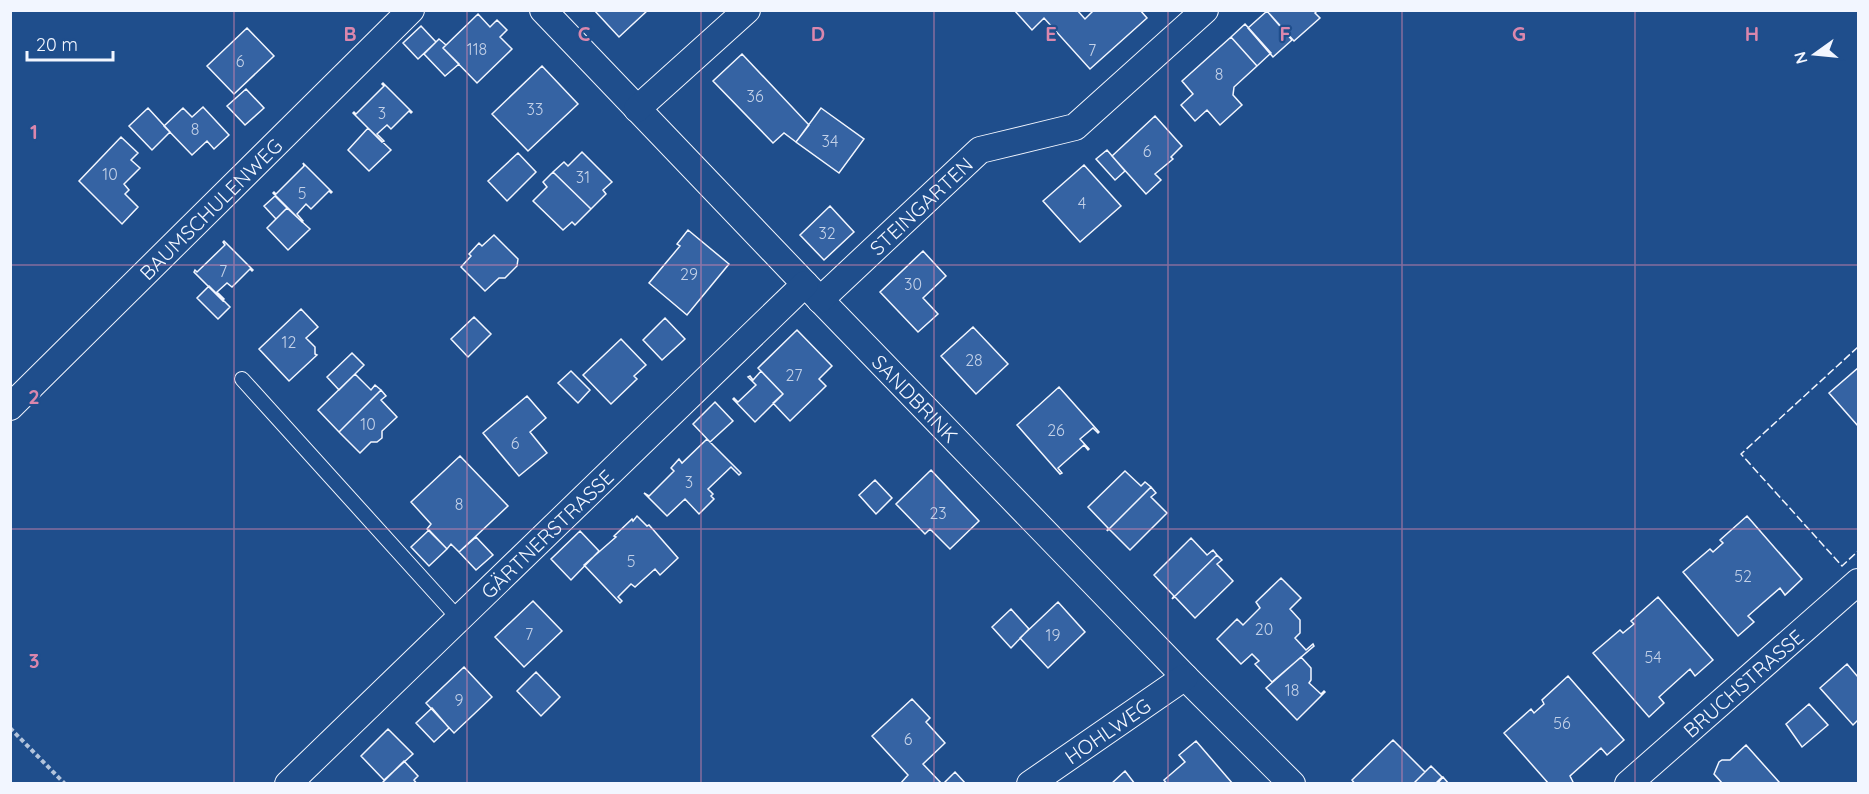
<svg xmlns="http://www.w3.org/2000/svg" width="1869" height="794" viewBox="0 0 1869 794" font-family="Quicksand,sans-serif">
<rect width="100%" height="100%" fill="#1f4e8c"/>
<path fill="#3563a3" stroke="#f2f6ff" stroke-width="1.5" d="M 594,10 L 648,10 L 619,37 Z
M 1014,10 L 1077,10 L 1085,19 L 1094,10 L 1140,10 L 1147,18 L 1090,69 L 1044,18 L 1032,30 Z
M 1318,10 L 1315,13 L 1320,18 L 1294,41 L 1266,10 Z
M 1267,11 L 1292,40 L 1273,57 L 1248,28 Z
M 478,14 L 490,27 L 497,20 L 507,30 L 500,37 L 512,49 L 477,83 L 443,48 Z
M 1245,24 L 1271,53 L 1257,66 L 1231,37 Z
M 421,26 L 436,42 L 418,59 L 403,43 Z
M 247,28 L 274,56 L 234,94 L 207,66 Z
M 1231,37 L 1257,66 L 1234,87 L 1233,95 L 1242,105 L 1220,125 L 1207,110 L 1195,121 L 1181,105 L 1193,94 L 1182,81 Z
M 439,39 L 446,45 L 443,48 L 459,64 L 445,76 L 424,54 Z
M 742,54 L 809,125 L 796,142 L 784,133 L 773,143 L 713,81 Z
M 542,66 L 578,104 L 528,151 L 492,114 Z
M 383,83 L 412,112 L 411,113 L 409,111 L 391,129 L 387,125 L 377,134 L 384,141 L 382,142 L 353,113 L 354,112 L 356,114 L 384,86 L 382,84 Z
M 246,89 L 264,108 L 245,125 L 227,106 Z
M 203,107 L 229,135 L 214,149 L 207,141 L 192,155 L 164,126 L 183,108 L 192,117 Z
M 148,108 L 170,132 L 152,150 L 129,126 Z
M 821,108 L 864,139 L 839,173 L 796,142 Z
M 1155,116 L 1182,146 L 1171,157 L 1173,159 L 1155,174 L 1161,180 L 1146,194 L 1112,156 Z
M 368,128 L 391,150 L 369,171 L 348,150 Z
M 121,137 L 138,153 L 131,160 L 140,168 L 124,184 L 129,190 L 125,194 L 138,207 L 122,224 L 79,181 Z
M 1107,150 L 1125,171 L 1115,180 L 1096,159 Z
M 582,152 L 612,182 L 603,190 L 606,194 L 591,209 L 553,172 L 564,162 L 568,166 Z
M 518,153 L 536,172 L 507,201 L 488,181 Z
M 303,163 L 332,192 L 331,193 L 329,191 L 311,209 L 306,204 L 297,214 L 303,221 L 302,222 L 273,193 L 274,192 L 276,194 L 304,166 Z
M 1084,165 L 1121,206 L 1080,242 L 1043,201 Z
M 553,172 L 591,209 L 575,225 L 572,222 L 563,230 L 533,201 L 547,187 L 543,182 Z
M 275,196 L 287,208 L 276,219 L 264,206 Z
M 830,206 L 854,232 L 824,260 L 800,235 Z
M 287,208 L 310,229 L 288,250 L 267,228 Z
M 688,230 L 729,264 L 687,315 L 649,283 L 680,246 L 677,244 Z
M 494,235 L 518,259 L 517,266 L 505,278 L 499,278 L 485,291 L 461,267 L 471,256 L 469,254 L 479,243 L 482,246 Z
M 224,241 L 253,270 L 252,271 L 250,269 L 232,287 L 227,283 L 217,292 L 224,299 L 223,301 L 194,272 L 195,270 L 197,272 L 225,245 L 223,242 Z
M 923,251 L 946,276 L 923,298 L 938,314 L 918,332 L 880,292 Z
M 209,286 L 230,307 L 218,319 L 197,298 Z
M 301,309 L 318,327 L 306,338 L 315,347 L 315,354 L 317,355 L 289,381 L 259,349 Z
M 474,317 L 491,334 L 468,357 L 451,339 Z
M 665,318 L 685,339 L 662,360 L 643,340 Z
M 973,327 L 1008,364 L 976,394 L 941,356 Z
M 797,330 L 832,366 L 819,379 L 826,386 L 790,421 L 773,403 L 783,394 L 758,368 Z
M 621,339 L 646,365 L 634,376 L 637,379 L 611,404 L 583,375 Z
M 352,353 L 364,365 L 339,390 L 327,377 Z
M 1858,368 L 1858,426 L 1829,393 Z
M 571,371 L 590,390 L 578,403 L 558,383 Z
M 761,371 L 783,394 L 755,422 L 733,399 L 734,398 L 738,402 L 756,385 L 748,377 L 750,376 L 753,380 Z
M 355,374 L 371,390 L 375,385 L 381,390 L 339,432 L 318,410 Z
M 1059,387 L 1099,432 L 1098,433 L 1093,428 L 1080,439 L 1089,449 L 1088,450 L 1084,445 L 1058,468 L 1062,473 L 1060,474 L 1017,425 Z
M 381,390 L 386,396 L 381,400 L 397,417 L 382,431 L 382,438 L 377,442 L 371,442 L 360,453 L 339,432 Z
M 527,396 L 546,418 L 530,432 L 547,453 L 519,476 L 483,433 Z
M 715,402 L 733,421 L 710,442 L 693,424 Z
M 707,439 L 741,473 L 739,475 L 731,467 L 708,489 L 713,494 L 711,496 L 714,499 L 699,514 L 685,499 L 667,516 L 644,493 L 649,496 L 674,471 L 671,468 L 679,459 L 682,463 Z
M 460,456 L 508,506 L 459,552 L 451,544 L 447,549 L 427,529 L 431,524 L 411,502 Z
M 931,470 L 979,521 L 950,549 L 930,529 L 925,534 L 896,504 Z
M 1125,471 L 1141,486 L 1145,482 L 1151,487 L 1107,531 L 1108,528 L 1088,507 Z
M 875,480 L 892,498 L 876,514 L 859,495 Z
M 1151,487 L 1156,493 L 1151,497 L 1167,513 L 1130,550 L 1109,529 L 1107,531 Z
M 637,516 L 647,526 L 649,525 L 678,558 L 660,575 L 655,569 L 635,587 L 631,584 L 618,597 L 622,601 L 620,603 L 584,565 L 616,537 L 614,536 L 632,519 L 633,521 Z
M 1747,516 L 1802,579 L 1785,595 L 1780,588 L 1748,616 L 1754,622 L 1738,636 L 1683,572 L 1710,549 L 1713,552 L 1723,543 L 1720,540 Z
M 429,530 L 447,549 L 429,566 L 411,547 Z
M 580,531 L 599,551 L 571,580 L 551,559 Z
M 476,537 L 493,555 L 476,570 L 459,552 Z
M 1191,538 L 1207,555 L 1213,550 L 1217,555 L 1172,599 L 1174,596 L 1154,575 Z
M 1217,555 L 1222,560 L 1217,564 L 1233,581 L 1195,618 L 1175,597 L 1172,599 Z
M 1281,578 L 1301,598 L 1290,609 L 1300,620 L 1300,633 L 1295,638 L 1306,650 L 1313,644 L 1314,646 L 1272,682 L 1255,664 L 1259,661 L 1252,654 L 1241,664 L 1217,639 L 1237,619 L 1243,625 L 1260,608 L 1256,602 Z
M 1658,597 L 1713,660 L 1695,676 L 1690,669 L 1659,697 L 1664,703 L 1649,717 L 1593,653 L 1620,630 L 1623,633 L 1634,624 L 1631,621 Z
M 533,601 L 562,631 L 524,667 L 495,637 Z
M 1058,602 L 1085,632 L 1048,668 L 1020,638 Z
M 1011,609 L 1029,629 L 1011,648 L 992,627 Z
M 1301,657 L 1311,668 L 1311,680 L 1309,683 L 1321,694 L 1324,691 L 1325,692 L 1297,720 L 1266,688 Z
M 1847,664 L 1858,677 L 1858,720 L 1853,725 L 1820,688 Z
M 464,667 L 492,697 L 454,733 L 426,703 Z
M 536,672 L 560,697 L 541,716 L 517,691 Z
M 1568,676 L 1624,740 L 1607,755 L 1601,748 L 1570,776 L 1574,784 L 1549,784 L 1504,733 L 1531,709 L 1534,713 L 1544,704 L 1542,700 Z
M 912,699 L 930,718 L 926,722 L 945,743 L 923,764 L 942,784 L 900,784 L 908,775 L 872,736 Z
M 1809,704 L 1828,725 L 1802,747 L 1786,724 Z
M 432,708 L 449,728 L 434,742 L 416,723 Z
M 388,729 L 413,754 L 384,780 L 361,756 Z
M 1393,740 L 1425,772 L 1413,784 L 1355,784 L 1352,780 Z
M 1196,741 L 1233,784 L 1167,784 L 1164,780 L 1185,762 L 1179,755 Z
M 1746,745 L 1779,782 L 1777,784 L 1723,784 L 1714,774 L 1719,762 L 1722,760 L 1730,760 Z
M 404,761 L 418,776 L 414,780 L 417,784 L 381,784 Z
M 1431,766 L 1442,777 L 1435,784 L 1413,784 Z
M 1125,771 L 1135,784 L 1111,784 Z
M 955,772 L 966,784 L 943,784 Z
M 1443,777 L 1449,784 L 1437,784 Z"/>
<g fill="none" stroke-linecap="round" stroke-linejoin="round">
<g stroke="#f2f6ff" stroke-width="16">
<path id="lane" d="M 242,379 L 459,619"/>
</g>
<g stroke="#f2f6ff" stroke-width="28">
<g id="street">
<path id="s1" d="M 543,10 L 805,284 L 1185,677 L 1292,784"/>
<path d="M 637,109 L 747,10"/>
<path id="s2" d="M 820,300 L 980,150 L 1075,127 L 1205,10"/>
<path id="s3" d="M 10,407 L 411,10"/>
<path id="s4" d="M 288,784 L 805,284"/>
<path id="s5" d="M 1030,784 L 1185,677"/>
<path id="s6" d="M 1628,784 L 1858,582"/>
</g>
</g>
<path stroke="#b3c4dc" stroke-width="4" stroke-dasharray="4.5 3" stroke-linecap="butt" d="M 10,728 L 65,784"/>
<use href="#lane" stroke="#1f4e8c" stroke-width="14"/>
<use href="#street" stroke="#1f4e8c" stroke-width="26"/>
<path stroke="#f2f6ff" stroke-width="1.5" stroke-dasharray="8 3" stroke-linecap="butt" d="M 1858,347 L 1741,454 L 1842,566 L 1858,551"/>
</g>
<path fill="none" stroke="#da87ad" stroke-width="1.5" stroke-opacity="0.55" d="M 234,10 L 234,784M 467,10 L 467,784M 701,10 L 701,784M 934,10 L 934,784M 1168,10 L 1168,784M 1402,10 L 1402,784M 1635,10 L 1635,784M 10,265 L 1858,265M 10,529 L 1858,529"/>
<g text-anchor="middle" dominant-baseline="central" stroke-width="4.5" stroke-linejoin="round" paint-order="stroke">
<g font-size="16" fill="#c3d1e8">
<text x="477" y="49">118</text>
<text x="1092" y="50">7</text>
<text x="240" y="61">6</text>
<text x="1219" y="74">8</text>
<text x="755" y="96">36</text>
<text x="535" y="109">33</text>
<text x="382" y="113">3</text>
<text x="195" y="129">8</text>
<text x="830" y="141">34</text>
<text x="1147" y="151">6</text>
<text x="110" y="174">10</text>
<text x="583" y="177">31</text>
<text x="302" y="193">5</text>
<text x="1082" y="203">4</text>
<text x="827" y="233">32</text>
<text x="223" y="271">7</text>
<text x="689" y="274">29</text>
<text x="913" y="284">30</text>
<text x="289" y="342">12</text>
<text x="974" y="360">28</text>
<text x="794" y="375">27</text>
<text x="368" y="424">10</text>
<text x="1056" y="430">26</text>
<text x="515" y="443">6</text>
<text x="689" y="482">3</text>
<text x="459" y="504">8</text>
<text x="938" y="513">23</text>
<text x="631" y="561">5</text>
<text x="1743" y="576">52</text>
<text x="1264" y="629">20</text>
<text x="529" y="634">7</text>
<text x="1053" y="635">19</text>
<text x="1653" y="657">54</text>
<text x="1292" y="690">18</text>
<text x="459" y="700">9</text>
<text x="1562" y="723">56</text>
<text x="908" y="739">6</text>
</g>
<g font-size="20" fill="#f2f6ff" stroke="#1f4e8c">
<text stroke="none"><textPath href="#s2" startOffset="138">STEINGARTEN</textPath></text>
<text stroke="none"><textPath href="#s3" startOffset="282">BAUMSCHULENWEG</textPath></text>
<text stroke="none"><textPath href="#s1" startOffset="538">SANDBRINK</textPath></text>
<text stroke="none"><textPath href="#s4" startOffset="360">GÄRTNERSTRASSE</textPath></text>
<text stroke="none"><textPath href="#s6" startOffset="153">BRUCHSTRASSE</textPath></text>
<text stroke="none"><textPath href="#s5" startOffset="94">HOHLWEG</textPath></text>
</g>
</g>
<g font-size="20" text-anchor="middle" font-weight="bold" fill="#da87ad" stroke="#1f4e8c" stroke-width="4.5" stroke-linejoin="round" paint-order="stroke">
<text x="350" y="41">B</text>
<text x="584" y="41">C</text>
<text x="818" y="41">D</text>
<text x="1051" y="41">E</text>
<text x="1285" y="41">F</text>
<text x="1519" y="41">G</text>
<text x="1752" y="41">H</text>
<text x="34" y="139">1</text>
<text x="34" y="404">2</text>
<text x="34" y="668">3</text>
</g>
<rect width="1869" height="794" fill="none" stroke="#f2f6ff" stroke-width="24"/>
<g transform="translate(1815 54) rotate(255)" stroke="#1f4e8c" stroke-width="4.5" paint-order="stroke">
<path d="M0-4.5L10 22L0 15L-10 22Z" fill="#f2f6ff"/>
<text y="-9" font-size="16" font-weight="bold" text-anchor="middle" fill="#f2f6ff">N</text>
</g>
<path d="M27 51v9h86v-9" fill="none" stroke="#f2f6ff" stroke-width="3"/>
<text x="36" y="51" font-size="18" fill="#f2f6ff" stroke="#1f4e8c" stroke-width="4.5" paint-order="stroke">20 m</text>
</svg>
